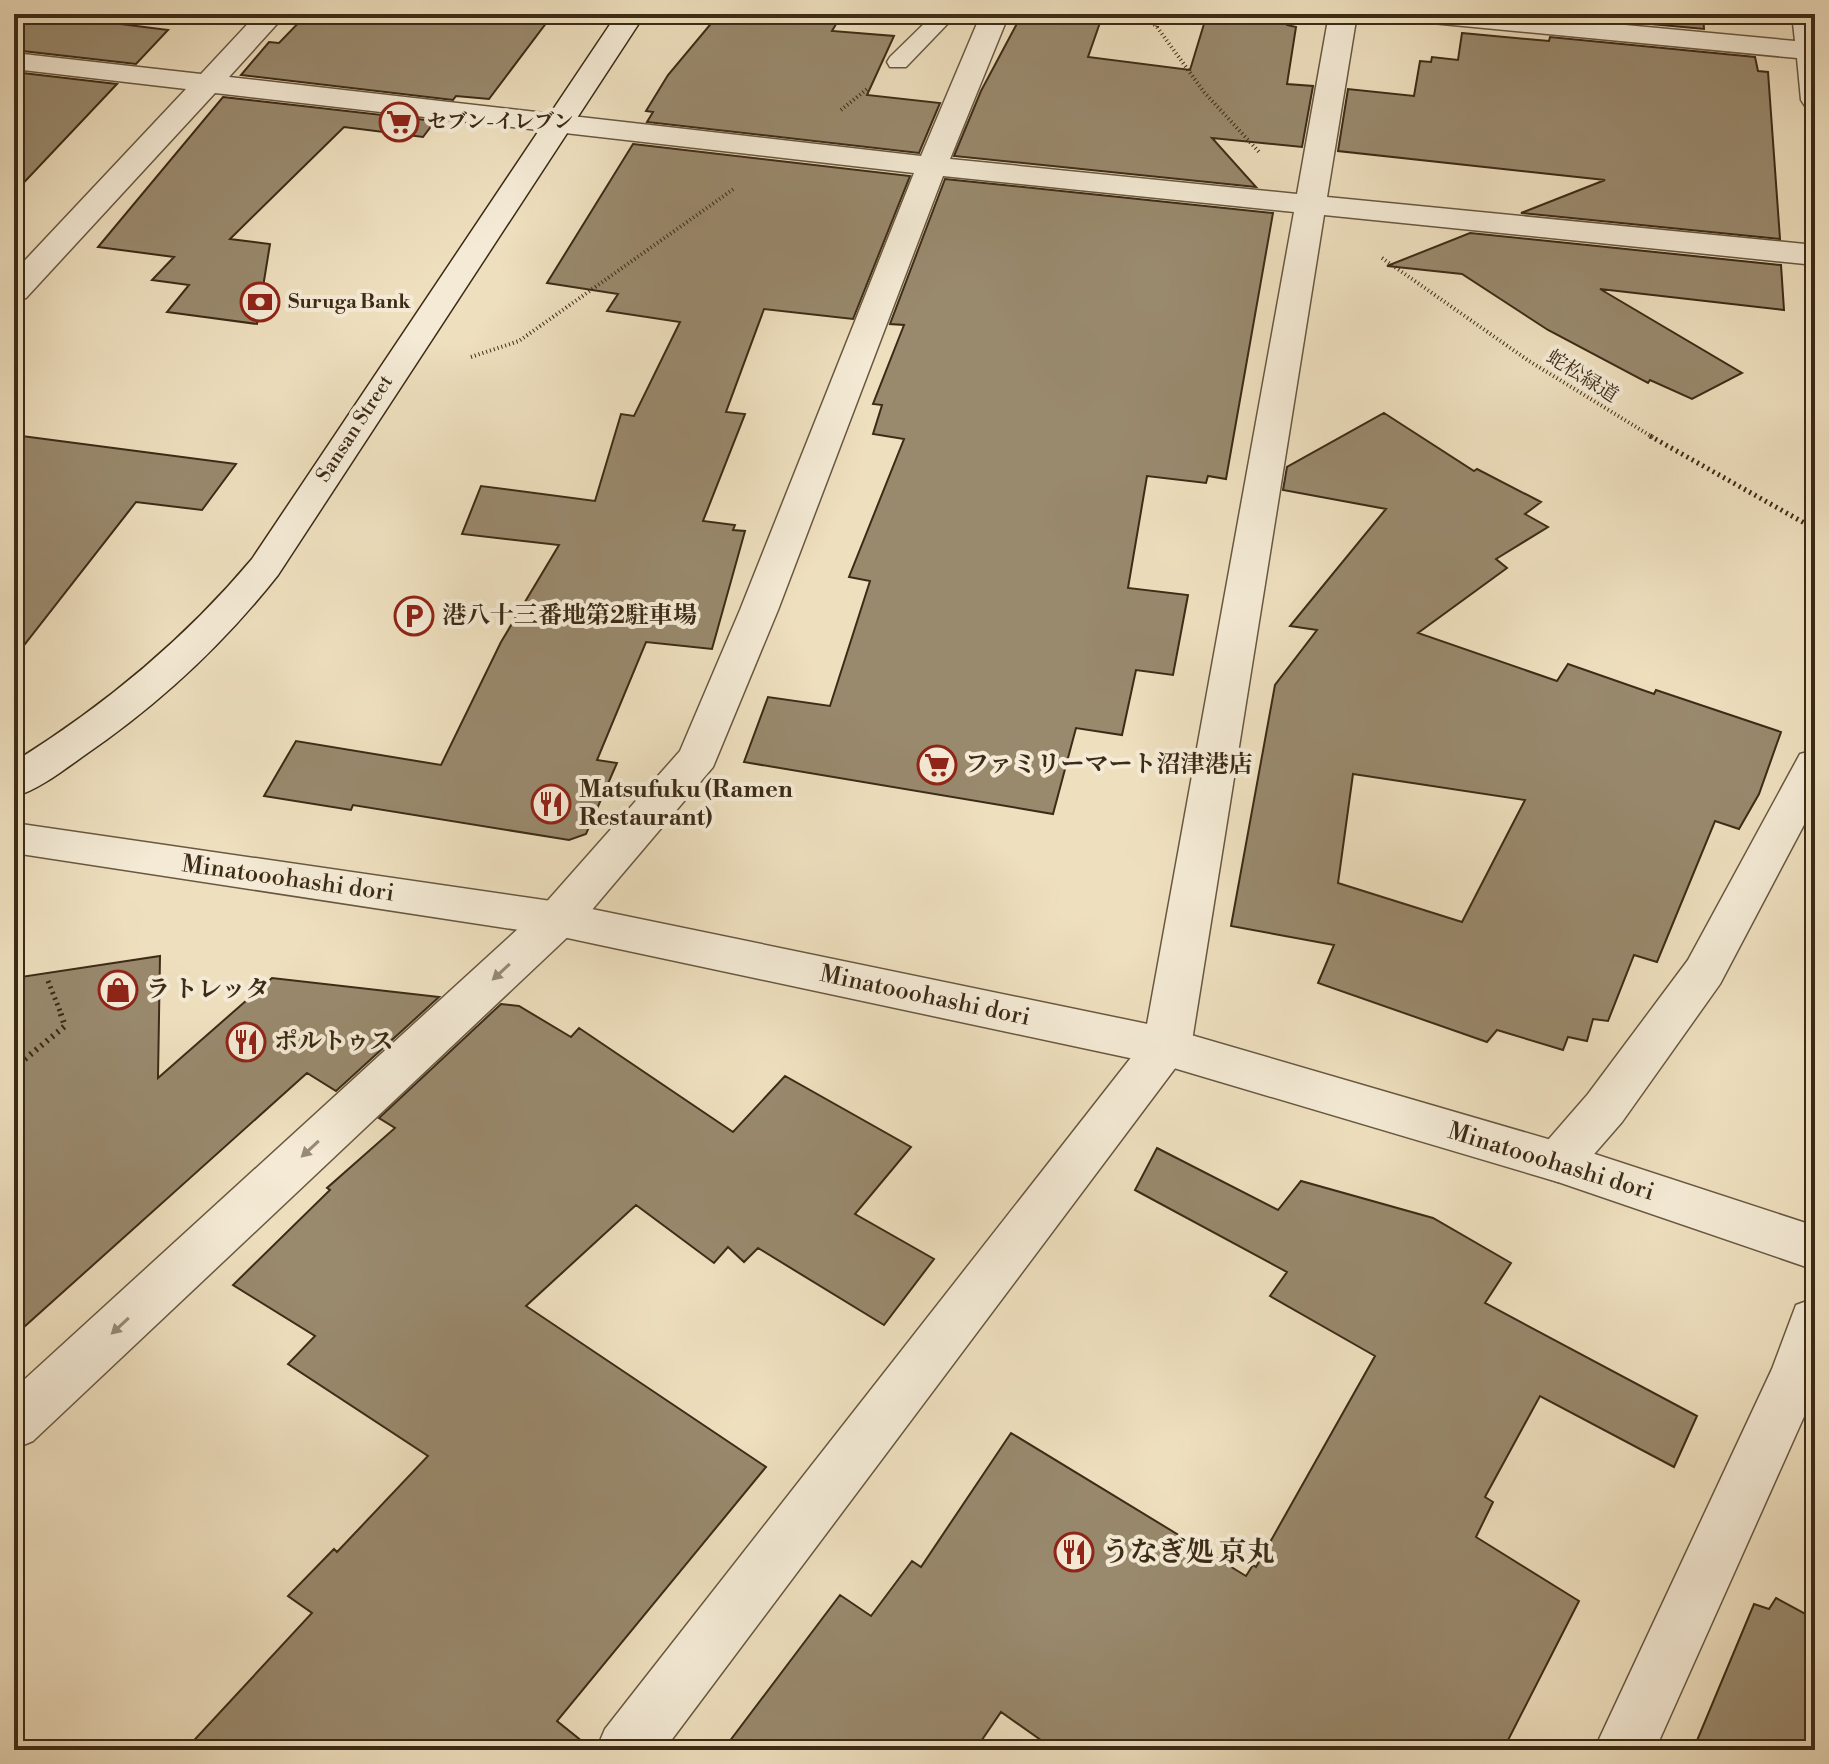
<svg xmlns="http://www.w3.org/2000/svg" width="1829" height="1764" viewBox="0 0 1829 1764" font-family="'Libre Bodoni','Noto Serif JP',serif">
<rect width="100%" height="100%" fill="#eedfbe"/>
<filter id="stains"><feTurbulence type="fractalNoise" baseFrequency=".0025" numOctaves="4"/><feColorMatrix values="0 0 0 0 .2 0 0 0 0 .09 0 0 0 0 .02 0 0 0 .5 -.17"/></filter>
<radialGradient id="worn" r=".72"><stop offset=".6" stop-color="#630" stop-opacity="0"/><stop offset="1" stop-color="#630" stop-opacity=".3"/></radialGradient>
<path fill="#99896d" stroke="#3c2b16" stroke-width="2" fill-rule="evenodd" d="M 14,14 L 97,21 L 168,30 L 136,64 L 14,50 Z
M 307,14 L 371,19 L 379,14 L 553,14 L 489,99 L 456,96 L 453,100 L 241,75 L 269,42 L 279,43 Z
M 719,14 L 842,14 L 832,31 L 894,36 L 867,95 L 940,103 L 919,153 L 647,122 L 653,112 L 646,111 L 668,75 Z
M 1022,14 L 1103,14 L 1088,57 L 1190,70 L 1207,14 L 1286,20 L 1287,25 L 1296,27 L 1287,84 L 1313,86 L 1302,147 L 1212,138 L 1256,187 L 954,156 L 981,91 Z
M 1553,14 L 1703,14 L 1704,29 L 1553,15 Z
M 1462,33 L 1549,41 L 1550,37 L 1755,57 L 1758,71 L 1768,72 L 1780,239 L 1521,213 L 1605,180 L 1338,151 L 1348,89 L 1414,96 L 1420,61 L 1431,62 L 1432,57 L 1458,60 Z
M 14,72 L 117,84 L 14,193 Z
M 223,97 L 435,121 L 423,137 L 344,127 L 230,239 L 270,244 L 257,324 L 167,312 L 189,285 L 152,280 L 174,257 L 98,247 Z
M 633,144 L 910,176 L 853,319 L 764,309 L 726,412 L 745,414 L 703,521 L 735,525 L 733,530 L 745,531 L 712,649 L 646,642 L 597,760 L 617,763 L 586,834 L 569,840 L 353,805 L 351,810 L 264,796 L 296,741 L 441,765 L 501,642 L 559,545 L 462,534 L 481,486 L 595,501 L 621,414 L 634,416 L 680,322 L 607,311 L 618,294 L 547,283 Z
M 945,179 L 1273,213 L 1226,479 L 1208,476 L 1206,483 L 1147,476 L 1128,588 L 1188,595 L 1173,675 L 1136,670 L 1122,735 L 1076,728 L 1053,814 L 744,762 L 768,697 L 830,706 L 870,581 L 849,577 L 904,439 L 873,434 L 882,405 L 873,404 L 904,325 L 890,324 Z
M 1470,233 L 1781,265 L 1784,310 L 1600,289 L 1742,373 L 1692,399 L 1650,380 L 1648,383 L 1548,330 L 1462,274 L 1387,266 Z
M 1384,413 L 1474,471 L 1477,469 L 1541,502 L 1525,514 L 1548,527 L 1496,559 L 1507,568 L 1418,633 L 1557,681 L 1568,664 L 1654,694 L 1656,690 L 1781,732 L 1759,794 L 1739,829 L 1715,821 L 1657,962 L 1634,955 L 1608,1021 L 1593,1019 L 1587,1041 L 1568,1037 L 1563,1050 L 1497,1030 L 1487,1042 L 1318,983 L 1334,945 L 1231,926 L 1275,685 L 1317,630 L 1290,626 L 1386,509 L 1283,490 L 1287,467 ZM 1353,774 L 1525,800 L 1462,922 L 1338,883 Z
M 14,435 L 236,464 L 202,510 L 136,502 L 14,658 Z
M 160,956 L 158,1078 L 272,978 L 439,997 L 336,1091 L 307,1073 L 14,1336 L 14,978 Z
M 501,1004 L 519,1006 L 571,1037 L 579,1028 L 733,1132 L 785,1076 L 911,1147 L 855,1214 L 934,1259 L 884,1325 L 758,1248 L 744,1262 L 728,1247 L 714,1263 L 636,1205 L 526,1306 L 766,1467 L 557,1721 L 593,1750 L 185,1750 L 312,1613 L 288,1596 L 334,1549 L 337,1552 L 428,1456 L 288,1364 L 315,1336 L 233,1285 L 330,1190 L 327,1188 L 395,1128 L 379,1118 Z
M 1157,1148 L 1278,1210 L 1301,1181 L 1433,1218 L 1511,1263 L 1485,1303 L 1697,1416 L 1674,1467 L 1540,1396 L 1485,1497 L 1493,1502 L 1476,1537 L 1579,1601 L 1503,1750 L 1055,1750 L 1001,1712 L 975,1750 L 723,1750 L 840,1595 L 871,1616 L 912,1561 L 921,1567 L 1011,1433 L 1246,1576 L 1253,1565 L 1256,1567 L 1375,1356 L 1270,1296 L 1287,1272 L 1135,1190 Z
M 1776,1598 L 1815,1619 L 1815,1750 L 1693,1750 L 1754,1604 L 1769,1609 Z"/>
<g fill="none" stroke-linecap="round" stroke-linejoin="round">
<g stroke="#685840" stroke-width="3">
<path id="service" d="M 934,14 L 957,14 L 906,67 L 890,67 L 887,62 L 890,57 Z"/>
</g>
<g stroke="#685840" stroke-width="3">
<path id="minor" d="M 257,14 L 286,14 L 229,77 L 921,156 L 981,14 L 1009,14 L 950,159 L 1297,194 L 1329,14 L 1357,14 L 1327,197 L 1815,245 L 1815,265 L 1324,215 L 1191,1047 L 664,1750 L 596,1750 L 605,1729 L 1144,1041 L 1294,212 L 943,176 L 778,610 L 713,767 L 574,931 L 33,1441 L 14,1449 L 14,1389 L 542,907 L 680,751 L 740,610 L 914,173 L 215,93 L 26,298 L 14,301 L 14,272 L 186,89 L 14,69 L 14,53 L 201,74 Z
M 1407,14 L 1507,14 L 1795,41 L 1792,14 L 1815,14 L 1815,109 L 1805,106 L 1801,100 L 1797,58 L 1421,22 L 1411,20 Z
M 1815,750 L 1815,804 L 1720,984 L 1622,1122 L 1575,1176 L 1558,1182 L 1541,1176 L 1533,1162 L 1541,1148 L 1588,1094 L 1688,960 L 1800,754 Z
M 1815,1298 L 1815,1392 L 1655,1750 L 1594,1750 L 1772,1369 L 1796,1305 Z"/>
</g>
<g stroke="#685840" stroke-width="3">
<path id="tertiary" d="M 14,823 L 558,902 L 1167,1028 L 1558,1142 L 1815,1226 L 1815,1270 L 1558,1182 L 1167,1066 L 558,936 L 14,853 Z"/>
</g>
<g stroke="#3c2b16" stroke-width="3">
<path id="secondary" d="M 617,14 L 645,14 L 278,575 C 222,646 157,706 82,757 C 61,772 39,789 14,797 L 14,762 C 104,706 184,640 252,559 Z"/>
</g>
<path stroke="#3c2b16" stroke-width="4" stroke-dasharray="1 3" stroke-linecap="butt" d="M 1142,14 L 1157,27 L 1204,92 L 1260,153
M 1157,27 L 1162,14
M 841,110 L 867,89
M 1382,258 L 1529,361 L 1654,438
M 471,357 L 519,341 L 735,188"/>
<path stroke="#3c2b16" stroke-width="5" stroke-dasharray="2 4" stroke-linecap="butt" d="M 1650,436 L 1815,529
M 48,981 L 60,1011"/>
<path stroke="#3c2b16" stroke-width="6" stroke-dasharray="2 5" stroke-linecap="butt" d="M 14,1068 L 65,1026 L 59,1009"/>
<use href="#service" fill="#f4ead5" fill-rule="evenodd"/>
<use href="#minor" fill="#f4ead5" fill-rule="evenodd"/>
<use href="#tertiary" fill="#f4ead5" fill-rule="evenodd"/>
<use href="#secondary" fill="#f4ead5" fill-rule="evenodd"/>
</g>
<defs><path id="oneway-solid" d="M-6-.8H1V-3.2L6.5 0L1 3.2V.8H-6Z" transform="scale(2)"/></defs>
<g fill="#988a76">
<use href="#oneway-solid" transform="translate(501 972) rotate(137)"/>
<use href="#oneway-solid" transform="translate(310 1149) rotate(137)"/>
<use href="#oneway-solid" transform="translate(120 1326) rotate(137)"/>
</g>
<defs>
<g id="supermarket-ring" transform="scale(2)"><circle r="9.5" fill="#f4ead5" stroke="#8f2418" stroke-width="1.5"/><path d="M-6-5.5h2.5l.6 2H6L4.5 2H-2.5L-4.4-4H-6ZM-1.5 3.2a1.3 1.3 0 1 0 .1 0ZM3 3.2a1.3 1.3 0 1 0 .1 0Z" fill="#8f2418"/></g>
<g id="bank-ring" transform="scale(2)"><circle r="9.5" fill="#f4ead5" stroke="#8f2418" stroke-width="1.5"/><path d="M-6-4H6V4H-6ZM0-2.3a2.3 2.3 0 1 0 0 4.6a2.3 2.3 0 1 0 0-4.6Z" fill="#8f2418"/></g>
<g id="parking-ring" transform="scale(2)"><circle r="9.5" fill="#f4ead5" stroke="#8f2418" stroke-width="1.5"/><path d="M-3.5-5.5H1a3.5 3.5 0 0 1 0 7H-1V5.5H-3.5ZM-1-3.4V-.6H.8a1.4 1.4 0 0 0 0-2.8Z" fill="#8f2418"/></g>
<g id="restaurant-ring" transform="scale(2)"><circle r="9.5" fill="#f4ead5" stroke="#8f2418" stroke-width="1.5"/><path d="M-5-6h1v4h1v-4h1v4h1v-4h1v5L-1.5 .5V6h-2V.5L-5-1ZM5-6V6H3V1.5H1.5Q1.5-4 5-6Z" fill="#8f2418"/></g>
<g id="shop-ring" transform="scale(2)"><circle r="9.5" fill="#f4ead5" stroke="#8f2418" stroke-width="1.5"/><path d="M-5-2.5h2.3a2.7 3.5 0 0 1 5.4 0H5L5.5 6h-11ZM-1.5-2.5h3a1.5 2.3 0 0 0-3 0Z" fill="#8f2418"/></g>
</defs>
<g fill-rule="evenodd">
<use href="#supermarket-ring" x="399" y="122"/>
<use href="#bank-ring" x="260" y="302"/>
<use href="#parking-ring" x="414" y="616"/>
<use href="#supermarket-ring" x="937" y="765"/>
<use href="#restaurant-ring" x="551" y="804"/>
<use href="#shop-ring" x="118" y="990"/>
<use href="#restaurant-ring" x="246" y="1042"/>
<use href="#restaurant-ring" x="1074" y="1552"/>
</g>
<g text-anchor="middle" dominant-baseline="central" stroke-width="8" stroke-linejoin="round" paint-order="stroke">
<g font-size="20" font-weight="bold" fill="#3c2b16" stroke="#f4ead5" text-anchor="start">
<text x="427" y="122">セブン-イレブン</text>
<text x="288" y="302">Suruga Bank</text>
</g>
<g font-size="20" fill="#3c2b16" stroke="#f4ead5">
<text transform="translate(1582 377) rotate(32)">蛇松緑道</text>
<text transform="translate(355 429) rotate(-57)">Sansan Street</text>
</g>
<g font-size="24" font-weight="bold" fill="#3c2b16" stroke="#f4ead5" text-anchor="start">
<text x="442" y="616">港八十三番地第2駐車場</text>
<text x="965" y="765">ファミリーマート沼津港店</text>
<text x="579" y="790">Matsufuku (Ramen<tspan x="579" dy="28">Restaurant)</tspan></text>
<text x="146" y="990">ラ トレッタ</text>
<text x="274" y="1042">ポルトゥス</text>
</g>
<g font-size="24" fill="#3c2b16" stroke="#f4ead5">
<text transform="translate(288 879) rotate(8)">Minatooohashi dori</text>
<text transform="translate(925 996) rotate(12)">Minatooohashi dori</text>
<text transform="translate(1551 1162) rotate(17)">Minatooohashi dori</text>
</g>
<g font-size="28" font-weight="bold" fill="#3c2b16" stroke="#f4ead5" text-anchor="start">
<text x="1102" y="1552">うなぎ処 京丸</text>
</g>
</g>
<rect width="1829" height="1764" fill="none" stroke="#eedfbe" stroke-width="48"/>
<rect x="16" y="16" width="1797" height="1732" fill="none" stroke="#3c2b16" stroke-width="4"/>
<rect x="24" y="24" width="1781" height="1716" fill="none" stroke="#3c2b16" stroke-width="2"/>
<rect width="100%" height="100%" filter="url(#stains)"/>
<rect width="100%" height="100%" fill="url(#worn)"/>
</svg>
